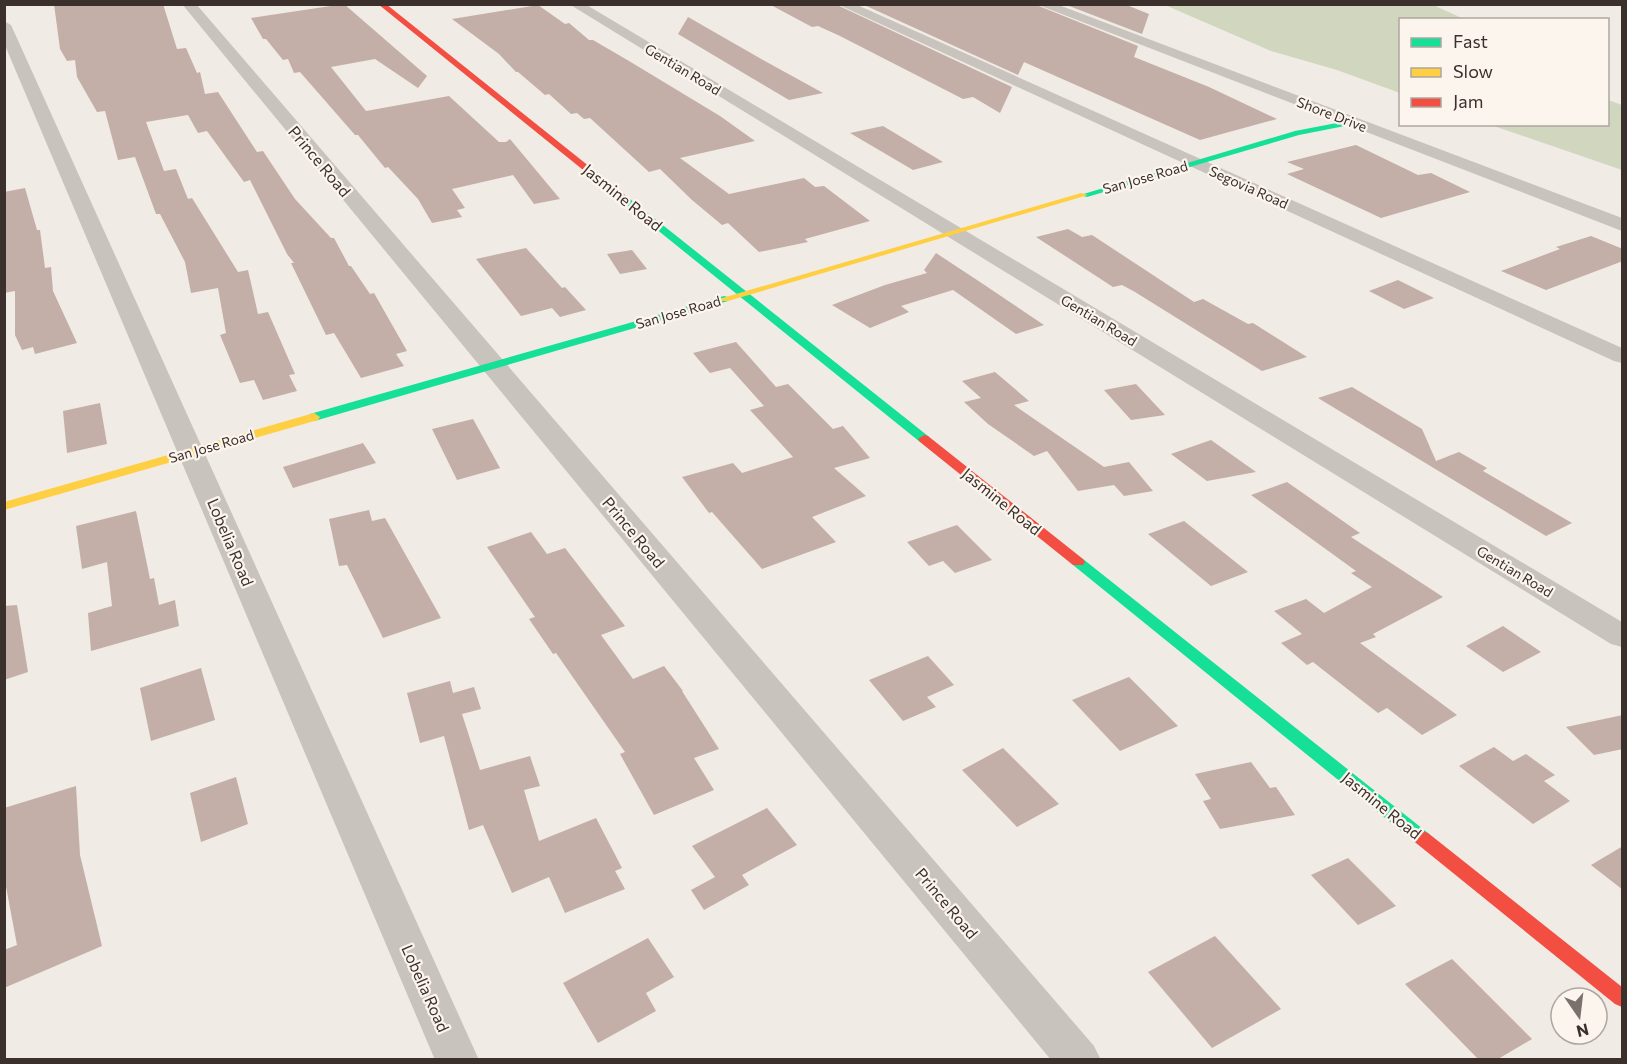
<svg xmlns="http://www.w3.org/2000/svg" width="1627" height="1064" viewBox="0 0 1627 1064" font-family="Commissioner,sans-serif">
<rect width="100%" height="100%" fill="#f0ebe5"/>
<path fill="#d1d6bf" d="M 1431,4 L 1464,19 L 1400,20 L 1400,93 L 1337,70 L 1271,51 L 1165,5 Z
M 1608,100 L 1622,105 L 1622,170 L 1491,125 L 1608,124 Z"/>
<path fill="#c3afa7" d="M 54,4 L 163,4 L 177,49 L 186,48 L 197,73 L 200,72 L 205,94 L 218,92 L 257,152 L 263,151 L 295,199 L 331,238 L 334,238 L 349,266 L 351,266 L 370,294 L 374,293 L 407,351 L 396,354 L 404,366 L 361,378 L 334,333 L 326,335 L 291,263 L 294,263 L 287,254 L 250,180 L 244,182 L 207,131 L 198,133 L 188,115 L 146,122 L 164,171 L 176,169 L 188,199 L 192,198 L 238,272 L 248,270 L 258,314 L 268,312 L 295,374 L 289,375 L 297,391 L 263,400 L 254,380 L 240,383 L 220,335 L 226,333 L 218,288 L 191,293 L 185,262 L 160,214 L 156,214 L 135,157 L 118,160 L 105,111 L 97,112 L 77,77 L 75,60 L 67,61 L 60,49 Z
M 344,4 L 427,76 L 418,88 L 375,59 L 331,67 L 366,111 L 449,96 L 499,142 L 506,142 L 510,139 L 560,199 L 534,204 L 513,175 L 452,189 L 465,208 L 457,210 L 462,217 L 432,223 L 418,199 L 388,167 L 385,168 L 358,135 L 355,135 L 300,72 L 294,73 L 288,59 L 283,60 L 266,39 L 263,39 L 251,18 Z
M 769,4 L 835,4 L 1012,87 L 1000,113 L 973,97 L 963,99 L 840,36 L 818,26 L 812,27 Z
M 862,4 L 1034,4 L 1138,46 L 1134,57 L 1209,87 L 1277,119 L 1200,140 L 1024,62 L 1018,75 Z
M 1064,4 L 1124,4 L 1149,14 L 1142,34 Z
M 538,5 L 565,24 L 569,23 L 589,40 L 593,40 L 629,61 L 720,116 L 755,141 L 680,158 L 729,194 L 804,178 L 815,187 L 824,186 L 870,221 L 805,239 L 808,242 L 759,252 L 728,223 L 722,225 L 692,200 L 660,169 L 649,172 L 590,118 L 584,119 L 577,113 L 571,114 L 549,94 L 545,95 L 518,72 L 516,72 L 499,54 L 452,19 Z
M 688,17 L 763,60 L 823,93 L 789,100 L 678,34 Z
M 883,126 L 943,162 L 913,170 L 850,133 Z
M 1356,145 L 1418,175 L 1431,173 L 1470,192 L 1381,218 L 1287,174 L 1304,169 L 1287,162 Z
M 25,188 L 37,230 L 40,230 L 45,268 L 51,267 L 53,291 L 77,343 L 35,354 L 33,347 L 22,350 L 15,335 L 15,291 L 4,293 L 4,192 Z
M 1068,229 L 1082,237 L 1092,235 L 1194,302 L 1203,299 L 1248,324 L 1253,323 L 1307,357 L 1262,371 L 1135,292 L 1122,285 L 1113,287 L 1036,237 Z
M 1591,236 L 1623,249 L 1623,261 L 1546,290 L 1501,271 L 1560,249 L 1556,247 Z
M 526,248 L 562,288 L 565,287 L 586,310 L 560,317 L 552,308 L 521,316 L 476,259 Z
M 632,250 L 647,269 L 620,274 L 607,254 Z
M 936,253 L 980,282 L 1044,325 L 1016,334 L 953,290 L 901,306 L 909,312 L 870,328 L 832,305 L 885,285 L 927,273 L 924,270 Z
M 1398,280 L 1434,298 L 1404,309 L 1369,291 Z
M 736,342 L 776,387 L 788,384 L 833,429 L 843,426 L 870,458 L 834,468 L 866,496 L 812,517 L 836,542 L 762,569 L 712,512 L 709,513 L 682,477 L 733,463 L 742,473 L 793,457 L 750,410 L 764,406 L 730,368 L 710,373 L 693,353 Z
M 995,372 L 1029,401 L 1014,405 L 1104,467 L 1129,462 L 1153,491 L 1124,496 L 1114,485 L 1078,491 L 1047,451 L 1034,456 L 988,424 L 964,402 L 981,398 L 962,381 Z
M 1136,384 L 1165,415 L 1131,420 L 1104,390 Z
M 1352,387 L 1422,429 L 1436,461 L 1459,452 L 1487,468 L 1483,471 L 1572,523 L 1546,536 L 1318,398 Z
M 100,403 L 107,444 L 67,453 L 63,411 Z
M 473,419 L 500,468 L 457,480 L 432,429 Z
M 1211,440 L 1256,472 L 1207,481 L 1171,454 Z
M 363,443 L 376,463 L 293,488 L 283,467 Z
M 1287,482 L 1360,533 L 1351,537 L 1443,597 L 1373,634 L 1376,637 L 1360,643 L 1457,715 L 1422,735 L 1387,708 L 1378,713 L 1313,662 L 1307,665 L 1281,643 L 1302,634 L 1274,611 L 1306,599 L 1324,613 L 1372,587 L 1351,573 L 1356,571 L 1251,495 Z
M 369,510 L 372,521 L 385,518 L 441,618 L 383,638 L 347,565 L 339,566 L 329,519 Z
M 136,511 L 150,579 L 154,578 L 159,605 L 175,600 L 179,626 L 91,651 L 88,613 L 112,606 L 107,562 L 82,569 L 76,526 Z
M 1184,521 L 1248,572 L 1211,586 L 1148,534 Z
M 957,525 L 992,560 L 955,573 L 943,561 L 929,566 L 907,542 Z
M 531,532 L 547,554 L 565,548 L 625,626 L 601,635 L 633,679 L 664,666 L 683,691 L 682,691 L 719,749 L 694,758 L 714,790 L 654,815 L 620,754 L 625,752 L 556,653 L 553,654 L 529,619 L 535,617 L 487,547 Z
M 17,605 L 28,672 L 4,680 L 4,606 Z
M 1503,626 L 1541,652 L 1503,672 L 1466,646 Z
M 928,656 L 954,685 L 927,697 L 936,707 L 903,721 L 869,680 Z
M 201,668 L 215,720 L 151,741 L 140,688 Z
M 1129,677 L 1178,726 L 1120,751 L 1072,700 Z
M 450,681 L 453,693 L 474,687 L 481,709 L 462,714 L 480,770 L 530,756 L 540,786 L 524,790 L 539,841 L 596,818 L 622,868 L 615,871 L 625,889 L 565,913 L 549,877 L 512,893 L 483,825 L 469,830 L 444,736 L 420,743 L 407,693 Z
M 1623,715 L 1623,749 L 1594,755 L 1566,727 Z
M 1494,747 L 1513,761 L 1526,754 L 1555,775 L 1544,781 L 1570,801 L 1533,824 L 1459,766 Z
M 1003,748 L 1059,804 L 1017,827 L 962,770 Z
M 1251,762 L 1270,788 L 1276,787 L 1295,815 L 1220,829 L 1203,801 L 1211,799 L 1195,774 Z
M 236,777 L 248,824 L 201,842 L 190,793 Z
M 76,786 L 80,855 L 102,946 L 4,988 L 4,950 L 17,945 L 4,876 L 4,808 Z
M 767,808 L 797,845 L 742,875 L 749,885 L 704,910 L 691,890 L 715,877 L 692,846 Z
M 1623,846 L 1623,890 L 1591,865 Z
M 1348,858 L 1396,906 L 1358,925 L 1311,875 Z
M 1215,936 L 1281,1009 L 1212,1048 L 1148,972 Z
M 648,938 L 674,977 L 646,993 L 656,1011 L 598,1043 L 563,983 Z
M 1452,959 L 1532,1039 L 1498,1059 L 1478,1059 L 1405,984 Z"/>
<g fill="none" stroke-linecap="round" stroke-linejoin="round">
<path fill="#c9c3be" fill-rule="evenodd" d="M 182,4 L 196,4 L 1094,1046 L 1101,1060 L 1051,1060 Z
M 569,4 L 585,4 L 1622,622 L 1622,647 L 1611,644 Z
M 837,4 L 855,4 L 1622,348 L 1622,363 L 1614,361 Z
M 1036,4 L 1056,4 L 1622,218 L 1622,231 Z
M 4,21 L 11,25 L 479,1060 L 435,1060 L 4,43 Z"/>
<path fill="#16e098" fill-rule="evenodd" d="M 1352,120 L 1355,120 L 1355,124 L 1299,135 L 1087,197 L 1080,195 L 1295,131 Z
M 619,195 L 625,195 L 928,436 L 930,439 L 928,442 L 920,442 L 619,199 Z
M 724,296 L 728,297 L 728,301 L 318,420 L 314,421 L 308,417 L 310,414 Z
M 1078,558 L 1083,559 L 1428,833 L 1431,838 L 1428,843 L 1422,845 L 1416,843 L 1073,565 L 1071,562 L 1073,559 Z"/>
<path fill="#ffcf43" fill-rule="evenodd" d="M 1081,193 L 1088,195 L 728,301 L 720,301 L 719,299 Z
M 314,413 L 320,417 L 318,420 L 4,510 L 4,502 Z"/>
<path fill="#f24e42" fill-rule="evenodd" d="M 378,4 L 386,4 L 625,195 L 625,199 L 619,199 Z
M 924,435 L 928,436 L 1083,559 L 1085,562 L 1083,565 L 1073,565 L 920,442 L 918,439 Z
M 1422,831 L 1428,833 L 1622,987 L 1622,1007 L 1615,1004 L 1416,843 L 1413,838 L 1416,833 Z"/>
</g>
<g text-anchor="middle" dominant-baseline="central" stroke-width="4.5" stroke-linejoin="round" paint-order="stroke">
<g font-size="14" fill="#3b302b" stroke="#fbf5ee">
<text transform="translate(683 69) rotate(31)">Gentian Road</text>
<text transform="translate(1332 114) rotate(21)">Shore Drive</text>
<text transform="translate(1145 177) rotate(-16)">San Jose Road</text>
<text transform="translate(1249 187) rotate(24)">Segovia Road</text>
<text transform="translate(678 312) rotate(-16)">San Jose Road</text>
<text transform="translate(1099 320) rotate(31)">Gentian Road</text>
<text transform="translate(211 446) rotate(-16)">San Jose Road</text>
<text transform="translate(1515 571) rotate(31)">Gentian Road</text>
</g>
<g font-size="16" fill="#3b302b" stroke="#fbf5ee">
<text transform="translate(320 161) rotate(50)">Prince Road</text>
<text transform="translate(623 197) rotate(39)">Jasmine Road</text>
<text transform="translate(1002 501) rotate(39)">Jasmine Road</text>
<text transform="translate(634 532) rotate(50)">Prince Road</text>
<text transform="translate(231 542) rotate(67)">Lobelia Road</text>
<text transform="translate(1382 805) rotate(39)">Jasmine Road</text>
<text transform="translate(947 903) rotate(50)">Prince Road</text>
<text transform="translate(426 988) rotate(66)">Lobelia Road</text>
</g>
</g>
<rect width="1627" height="1064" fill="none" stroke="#3b302b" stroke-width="12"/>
<rect x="1399" y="18" width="210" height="108" fill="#fbf5ee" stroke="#aea6a0" stroke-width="1.5"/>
<rect x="1411" y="38" width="30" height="9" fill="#16e098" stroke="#aea6a0" stroke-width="1.5"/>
<text x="1453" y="48" font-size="18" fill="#3b302b">Fast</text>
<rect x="1411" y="68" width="30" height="9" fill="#ffcf43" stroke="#aea6a0" stroke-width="1.5"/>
<text x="1453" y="78" font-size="18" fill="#3b302b">Slow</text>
<rect x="1411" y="98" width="30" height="9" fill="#f24e42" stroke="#aea6a0" stroke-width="1.5"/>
<text x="1453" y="108" font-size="18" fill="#3b302b">Jam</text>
<g transform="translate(1579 1016) rotate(166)"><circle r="28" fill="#fbf5ee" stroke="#aea6a0" stroke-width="1.5"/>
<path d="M0-4.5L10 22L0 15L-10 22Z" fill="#7a716c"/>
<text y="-9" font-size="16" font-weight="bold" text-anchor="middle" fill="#3b302b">N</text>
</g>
</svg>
